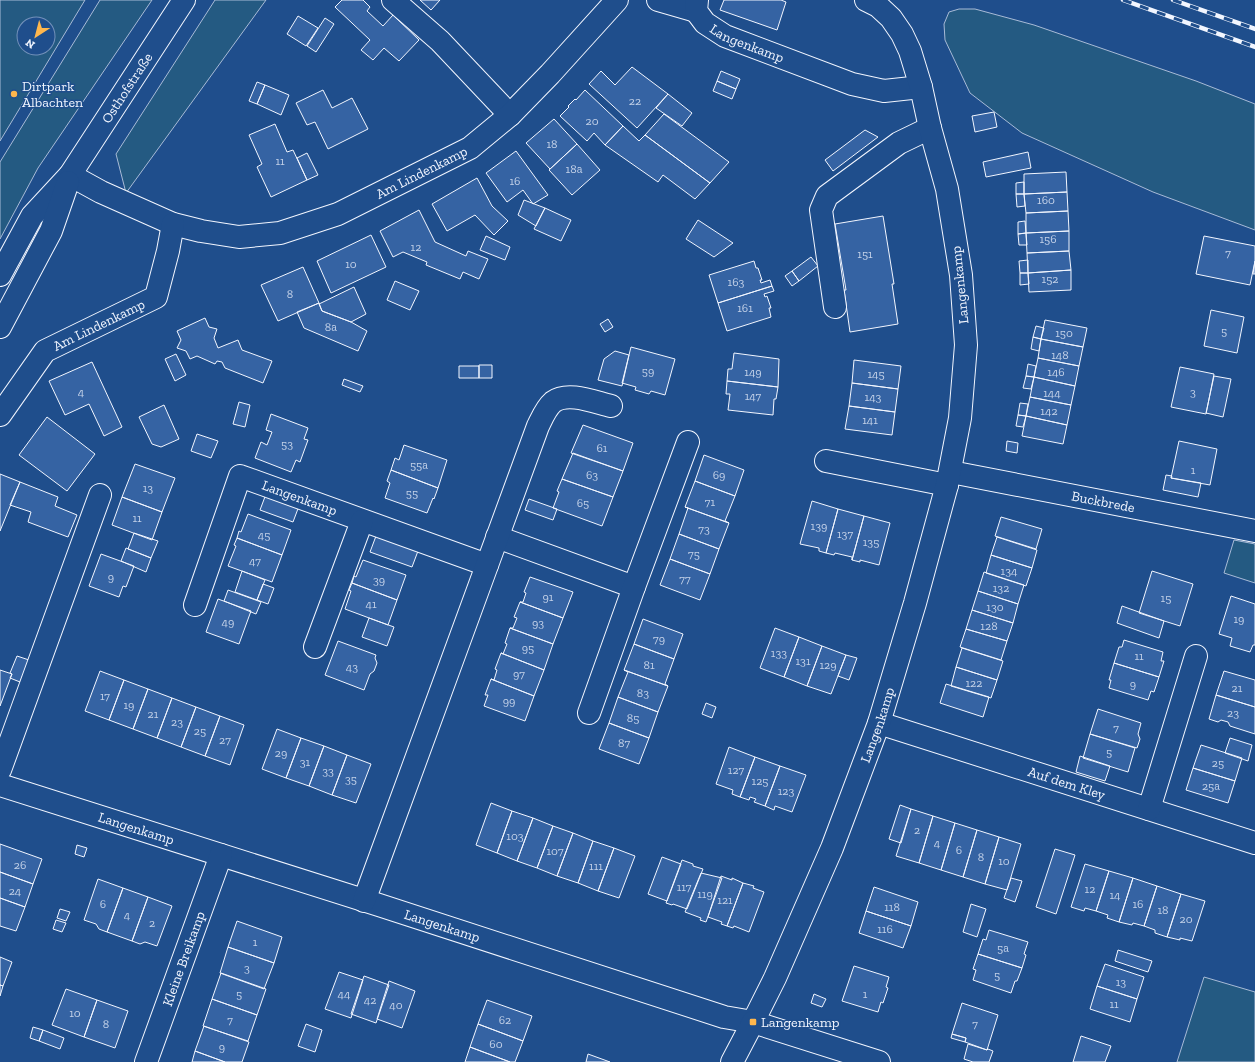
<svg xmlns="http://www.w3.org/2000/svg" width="1255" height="1062" viewBox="0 0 1255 1062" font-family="'Zilla Slab',serif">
<rect width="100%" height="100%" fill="#1f4e8c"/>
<path fill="#245a82" stroke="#a8bbd7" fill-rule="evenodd" d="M 0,0 L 85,0 L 0,141 ZM 24,24 L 48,24 L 48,48 L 24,48 Z
M 100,0 L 152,0 L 38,168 L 0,239 L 0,162 Z
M 215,0 L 266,0 L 126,193 L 116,154 Z
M 959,9 L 975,9 L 1034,25 L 1196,81 L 1255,104 L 1255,230 L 1153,192 L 1022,133 L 970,93 L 945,40 L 944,24 L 949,12 Z
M 1234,540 L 1255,544 L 1255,583 L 1224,573 Z
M 1204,977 L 1255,992 L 1255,1062 L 1177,1062 Z"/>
<path fill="#3563a3" stroke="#f2f6ff" d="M 342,0 L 363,0 L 370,7 L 367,11 L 383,26 L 393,15 L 419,40 L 399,61 L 384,48 L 373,60 L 361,50 L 370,40 L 335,7 Z
M 420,0 L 440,0 L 431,10 Z
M 724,0 L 781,0 L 786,2 L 777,30 L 720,10 Z
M 298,16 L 318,28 L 306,46 L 287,34 Z
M 325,18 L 334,24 L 316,52 L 307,46 Z
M 632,67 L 668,94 L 637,128 L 589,84 L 601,71 L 615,85 Z
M 721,71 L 740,79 L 736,89 L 717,81 Z
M 717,81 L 736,89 L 732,99 L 713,91 Z
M 257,82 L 265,85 L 257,104 L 249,101 Z
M 265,85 L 289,95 L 281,115 L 257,104 Z
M 323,90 L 332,108 L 352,98 L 368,129 L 328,149 L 315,122 L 307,125 L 296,103 Z
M 585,90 L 623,126 L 605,145 L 594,133 L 587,141 L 560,116 L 569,107 L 568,106 L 575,99 L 576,100 Z
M 668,94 L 692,113 L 682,126 L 656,108 Z
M 994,112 L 997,127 L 975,132 L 972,116 Z
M 664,114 L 729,162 L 710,183 L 645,135 Z
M 554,119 L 577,144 L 550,169 L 526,143 Z
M 275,124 L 287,152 L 293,150 L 307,180 L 271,197 L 257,167 L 262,164 L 249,135 Z
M 623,126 L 639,141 L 645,135 L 710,183 L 695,199 L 663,175 L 658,182 L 605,145 Z
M 865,130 L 878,137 L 833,171 L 825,160 Z
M 577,144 L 600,170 L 572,195 L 549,170 Z
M 516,151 L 548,195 L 533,204 L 523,190 L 507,202 L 486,173 Z
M 1028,152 L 1031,168 L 986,177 L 983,162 Z
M 307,153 L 318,175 L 307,180 L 297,158 Z
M 1066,172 L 1067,192 L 1024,194 L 1024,174 Z
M 477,178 L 492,206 L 508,221 L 494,235 L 475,215 L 447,231 L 432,204 Z
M 1024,182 L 1024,194 L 1016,194 L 1016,183 Z
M 1067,192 L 1068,211 L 1026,213 L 1024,194 Z
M 1016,194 L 1024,194 L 1025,206 L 1017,207 Z
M 524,200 L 545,208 L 536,226 L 518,215 Z
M 545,208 L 571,220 L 561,241 L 534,229 Z
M 419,210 L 435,242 L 466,256 L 468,251 L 488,259 L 479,279 L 463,272 L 460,279 L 426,265 L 427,262 L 403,252 L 393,257 L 380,231 Z
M 1068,211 L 1069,231 L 1026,233 L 1026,213 Z
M 883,216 L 894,284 L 892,284 L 898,324 L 850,332 L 844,290 L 846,290 L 835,224 Z
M 698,220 L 733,243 L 714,257 L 686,239 Z
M 1025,221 L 1026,233 L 1018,234 L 1018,222 Z
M 1069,231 L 1069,251 L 1027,253 L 1026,233 Z
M 1026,233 L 1027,245 L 1019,245 L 1018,234 Z
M 371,235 L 386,267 L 331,293 L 317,261 Z
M 486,236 L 510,247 L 505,260 L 480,250 Z
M 1204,236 L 1255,246 L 1255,261 L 1250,285 L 1196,274 Z
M 1069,251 L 1071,270 L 1028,273 L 1027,253 Z
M 811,257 L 818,266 L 799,281 L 792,271 Z
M 1028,260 L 1028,273 L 1020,273 L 1019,261 Z
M 754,261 L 756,268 L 758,268 L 762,280 L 760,280 L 761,283 L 770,280 L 772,286 L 718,303 L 709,275 Z
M 1255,261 L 1255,274 L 1253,274 Z
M 303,267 L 319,303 L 278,321 L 261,285 Z
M 1071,270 L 1071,290 L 1029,292 L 1028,273 Z
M 792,271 L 799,281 L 792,286 L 785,276 Z
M 1020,273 L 1028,273 L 1029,284 L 1020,285 Z
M 395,281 L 419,291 L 410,310 L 387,300 Z
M 772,286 L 774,291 L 764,294 L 765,297 L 767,296 L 771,308 L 769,308 L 771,317 L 727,331 L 718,303 Z
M 354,287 L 366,314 L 351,322 L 322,311 L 319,304 Z
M 319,303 L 322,311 L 351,322 L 367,331 L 358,351 L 304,328 L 297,312 Z
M 1211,310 L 1244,317 L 1237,353 L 1204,346 Z
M 205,318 L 209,327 L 217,329 L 214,338 L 218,348 L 238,340 L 242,350 L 272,361 L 263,383 L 225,368 L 222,362 L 217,361 L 215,364 L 197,356 L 190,359 L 186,351 L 177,348 L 181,340 L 177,331 Z
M 608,319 L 613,327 L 605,332 L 600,324 Z
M 1045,320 L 1087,328 L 1083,347 L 1041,339 Z
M 1036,326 L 1044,328 L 1041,339 L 1033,337 Z
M 1033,337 L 1041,339 L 1039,351 L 1031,349 Z
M 1041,339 L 1083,347 L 1079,366 L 1038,358 Z
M 631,347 L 675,359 L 665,395 L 651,391 L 649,394 L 635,390 L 636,387 L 622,383 Z
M 615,351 L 629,355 L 622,386 L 598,380 L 604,359 Z
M 734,353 L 779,359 L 778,387 L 727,381 L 728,369 L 732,369 Z
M 176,354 L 186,375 L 175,381 L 165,359 Z
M 1038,358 L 1079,366 L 1075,386 L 1034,377 Z
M 854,360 L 901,366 L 898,389 L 852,383 Z
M 92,362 L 122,427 L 104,436 L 89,404 L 65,415 L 49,381 Z
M 1028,364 L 1036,366 L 1034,377 L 1026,376 Z
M 479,365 L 492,365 L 492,378 L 479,378 Z
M 459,366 L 479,366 L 479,378 L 459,378 Z
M 1180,367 L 1214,374 L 1206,414 L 1171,407 Z
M 1026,376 L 1034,377 L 1031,389 L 1023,388 Z
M 1214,376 L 1231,379 L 1223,417 L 1206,413 Z
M 1034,377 L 1075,386 L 1071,405 L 1030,397 Z
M 344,379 L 363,386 L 360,392 L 342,385 Z
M 727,381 L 778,387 L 776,399 L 774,399 L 773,415 L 728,410 L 730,394 L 726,394 Z
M 852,383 L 898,389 L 895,412 L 849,406 Z
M 1030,397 L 1071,405 L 1067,425 L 1026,416 Z
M 239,402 L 250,405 L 245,427 L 233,424 Z
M 1020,403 L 1028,404 L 1026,416 L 1018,415 Z
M 164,405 L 179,439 L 161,447 L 152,444 L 139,417 Z
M 849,406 L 895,412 L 892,435 L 845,429 Z
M 271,414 L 308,428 L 304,439 L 308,440 L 300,462 L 296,460 L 291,472 L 255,458 L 261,442 L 267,445 L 272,432 L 266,430 Z
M 1018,415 L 1026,416 L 1023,427 L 1016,426 Z
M 1026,416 L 1067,425 L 1063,444 L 1022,436 Z
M 47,417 L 95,454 L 67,491 L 19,455 Z
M 583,425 L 633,443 L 623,471 L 571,453 Z
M 197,434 L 218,441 L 211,458 L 191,451 Z
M 1007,441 L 1018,443 L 1017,453 L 1006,451 Z
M 1179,441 L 1217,449 L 1210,485 L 1171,478 Z
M 404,445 L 447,460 L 438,488 L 391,470 L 395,458 L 399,460 Z
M 573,453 L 623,471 L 613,497 L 562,479 Z
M 704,455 L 744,470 L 735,496 L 695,481 Z
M 135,464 L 175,478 L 162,512 L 122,497 Z
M 391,470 L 438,488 L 434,499 L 433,498 L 427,513 L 385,498 L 390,483 L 387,481 Z
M 0,474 L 20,482 L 0,531 Z
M 1166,475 L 1172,476 L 1171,478 L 1201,483 L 1198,497 L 1163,490 Z
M 562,479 L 613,497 L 602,526 L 553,508 L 559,492 L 557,491 Z
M 695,481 L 735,496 L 725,521 L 729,523 L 685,507 Z
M 20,482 L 58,497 L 55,506 L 77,515 L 68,537 L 28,522 L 31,512 L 10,505 Z
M 266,494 L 299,506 L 293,522 L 260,510 Z
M 122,497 L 162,512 L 152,540 L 112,525 Z
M 529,499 L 557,509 L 553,520 L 525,510 Z
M 812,501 L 838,509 L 826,553 L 819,551 L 819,548 L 800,544 Z
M 685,507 L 729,523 L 719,549 L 679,534 L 688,508 Z
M 838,509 L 864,516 L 852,560 L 852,557 L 835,553 L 834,555 L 826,553 Z
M 248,514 L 291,530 L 282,555 L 237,538 L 239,531 L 241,532 Z
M 864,516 L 890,523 L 879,565 L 860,560 L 860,562 L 852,560 Z
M 1001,517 L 1042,529 L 1036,549 L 995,536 Z
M 134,533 L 158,541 L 151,558 L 128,549 Z
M 679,534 L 719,549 L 710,574 L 670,559 Z
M 376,536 L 418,551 L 412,567 L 370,552 Z
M 997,537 L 1037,550 L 1032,568 L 991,555 Z
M 237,538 L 282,555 L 272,582 L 228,566 L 236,546 L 234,545 Z
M 126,548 L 151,558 L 146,572 L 121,561 Z
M 101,554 L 134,566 L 126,587 L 123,586 L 119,597 L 89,586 Z
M 991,555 L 1032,568 L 1026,586 L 986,573 Z
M 670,559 L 710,574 L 700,600 L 660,585 Z
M 363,560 L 406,575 L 397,600 L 352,583 L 354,576 L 356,577 Z
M 242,571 L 265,580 L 257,600 L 235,592 Z
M 1152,571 L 1193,584 L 1180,626 L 1139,613 Z
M 984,572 L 1024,585 L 1018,604 L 978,591 Z
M 530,577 L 573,592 L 563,618 L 520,602 L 523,602 L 526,593 L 524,592 Z
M 352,583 L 397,600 L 388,625 L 345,609 L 351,591 L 349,590 Z
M 263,584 L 274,588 L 268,604 L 257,600 Z
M 228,590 L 261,602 L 256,614 L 224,601 Z
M 978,591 L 1018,604 L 1013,623 L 972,610 Z
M 1231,596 L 1255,604 L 1255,645 L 1253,645 L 1250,652 L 1230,646 L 1232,638 L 1219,634 Z
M 218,599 L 251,611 L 239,644 L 206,632 Z
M 520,602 L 563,618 L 553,644 L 510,628 L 513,628 L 517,618 L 514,617 Z
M 1122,606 L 1164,621 L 1159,638 L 1117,623 Z
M 972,610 L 1013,623 L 1007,641 L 966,629 Z
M 369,618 L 394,627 L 387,646 L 362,637 Z
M 643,619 L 683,634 L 674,659 L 634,644 Z
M 510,628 L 553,644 L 544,670 L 501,653 L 503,654 L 507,644 L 505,643 Z
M 775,628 L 799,637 L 784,677 L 760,668 Z
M 966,629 L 1007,641 L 1001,660 L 960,647 Z
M 799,637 L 822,646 L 807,686 L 784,677 Z
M 1124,640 L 1163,652 L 1161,661 L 1164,661 L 1159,677 L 1114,663 L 1119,647 L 1122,647 Z
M 338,641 L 376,655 L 375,658 L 377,663 L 374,671 L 370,674 L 364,690 L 325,675 Z
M 634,644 L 674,659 L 665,684 L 668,686 L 624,670 Z
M 822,646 L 846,655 L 831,694 L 807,686 Z
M 962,648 L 1003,661 L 997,680 L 956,667 Z
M 501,653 L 544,670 L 534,696 L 491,679 L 494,680 L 497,670 L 495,669 Z
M 846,655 L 857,658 L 849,680 L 838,676 Z
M 17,656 L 29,660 L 20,682 L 10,678 L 12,674 L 10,673 Z
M 1114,663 L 1159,677 L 1154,692 L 1151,691 L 1148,700 L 1109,688 L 1111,680 L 1109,680 Z
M 956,667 L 997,680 L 991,698 L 951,686 Z
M 0,670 L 12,674 L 0,706 Z
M 624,670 L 668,686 L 658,712 L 618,697 L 628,672 Z
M 100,671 L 124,680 L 109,720 L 85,711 Z
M 1224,671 L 1255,680 L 1255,707 L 1216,695 Z
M 491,679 L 534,696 L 525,721 L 484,706 L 488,695 L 485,695 Z
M 124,680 L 148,689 L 133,729 L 109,720 Z
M 946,684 L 989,697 L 983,717 L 940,703 Z
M 148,689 L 172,698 L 157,738 L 133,729 Z
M 1216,695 L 1255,707 L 1255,734 L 1230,726 L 1228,722 L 1221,720 L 1218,722 L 1209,719 Z
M 618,697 L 658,712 L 649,738 L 609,723 Z
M 172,698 L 196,707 L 181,747 L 157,738 Z
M 706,703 L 716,707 L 712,718 L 702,714 Z
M 196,707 L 220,716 L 205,756 L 181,747 Z
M 1098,709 L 1141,723 L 1138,734 L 1140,739 L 1137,748 L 1090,734 Z
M 220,716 L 244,725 L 230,765 L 205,756 Z
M 609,723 L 649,738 L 639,764 L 599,749 Z
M 277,729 L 301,738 L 286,778 L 262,769 Z
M 1090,734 L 1135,748 L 1128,772 L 1083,758 Z
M 301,738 L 324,746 L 309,786 L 286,778 Z
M 1230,738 L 1252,745 L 1248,761 L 1225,753 Z
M 1201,745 L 1242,758 L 1235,781 L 1193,768 Z
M 324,746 L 347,755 L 332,795 L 309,786 Z
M 729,747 L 755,757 L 740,797 L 732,794 L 733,790 L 716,784 Z
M 347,755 L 371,764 L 356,803 L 332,795 Z
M 1080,756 L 1110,766 L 1105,781 L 1076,772 Z
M 755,757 L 780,766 L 765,806 L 754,802 L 756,799 L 750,797 L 749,800 L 740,797 Z
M 780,766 L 806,775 L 792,812 L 775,806 L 774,810 L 765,806 Z
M 1193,768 L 1235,781 L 1228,803 L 1186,790 Z
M 491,803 L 512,811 L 497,853 L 476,845 Z
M 900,805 L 911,809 L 901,843 L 889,839 Z
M 911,809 L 933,816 L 919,863 L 896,856 Z
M 512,811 L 533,818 L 517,861 L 497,853 Z
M 933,816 L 955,823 L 941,870 L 919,863 Z
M 533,818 L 553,826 L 537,868 L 517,861 Z
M 955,823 L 977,830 L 963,877 L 941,870 Z
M 553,826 L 573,833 L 557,876 L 537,868 Z
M 977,830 L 999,837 L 985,884 L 963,877 Z
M 573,833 L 593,841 L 578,883 L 557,876 Z
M 999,837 L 1021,844 L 1007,890 L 985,884 Z
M 593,841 L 614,848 L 598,891 L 578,883 Z
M 0,844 L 42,859 L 33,884 L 0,872 Z
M 77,845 L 87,848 L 84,857 L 75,854 Z
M 614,848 L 635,856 L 619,898 L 598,891 Z
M 1055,849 L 1075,855 L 1056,914 L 1036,907 Z
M 662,857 L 681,864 L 667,901 L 648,894 Z
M 682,860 L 693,864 L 693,866 L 703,869 L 687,909 L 673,904 L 672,905 L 666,903 Z
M 1085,864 L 1109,871 L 1096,911 L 1085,908 L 1084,911 L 1071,907 Z
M 1109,871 L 1133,878 L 1119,922 L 1107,918 L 1108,915 L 1096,911 Z
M 0,872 L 33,884 L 25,907 L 0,898 Z
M 701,873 L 722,878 L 706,922 L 700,920 L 701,918 L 685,912 Z
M 721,876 L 732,880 L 732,878 L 743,883 L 727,926 L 721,924 L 722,922 L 708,917 Z
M 1011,878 L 1022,881 L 1015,902 L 1004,898 Z
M 1133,878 L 1157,886 L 1144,926 L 1133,923 L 1132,925 L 1119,922 Z
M 98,879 L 123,888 L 107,932 L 99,929 L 96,924 L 84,920 Z
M 743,883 L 754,886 L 753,888 L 764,892 L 749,932 L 734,926 L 733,928 L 727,926 Z
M 1157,886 L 1181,894 L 1167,937 L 1155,933 L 1155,930 L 1144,926 Z
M 874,887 L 918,902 L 911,926 L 866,911 Z
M 123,888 L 148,897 L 132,941 L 107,932 Z
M 1181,894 L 1205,901 L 1192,941 L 1180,938 L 1180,940 L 1167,937 Z
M 148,897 L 172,906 L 157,946 L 145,942 L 140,944 L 132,941 Z
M 0,898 L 25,907 L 16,931 L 0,926 Z
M 971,904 L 986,909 L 977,937 L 963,932 Z
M 60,909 L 70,912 L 66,921 L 57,918 Z
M 866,911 L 911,926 L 903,948 L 859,933 Z
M 56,920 L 66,923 L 62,932 L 53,929 Z
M 237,921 L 282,937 L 274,963 L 228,947 Z
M 989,930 L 1028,942 L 1024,954 L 1026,955 L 1022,968 L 978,954 L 983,939 L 986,940 Z
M 228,947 L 274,963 L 264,989 L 220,973 Z
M 1118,950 L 1152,961 L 1148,972 L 1115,961 Z
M 978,954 L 1022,968 L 1017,981 L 1015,981 L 1011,993 L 973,980 L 976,970 L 973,969 Z
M 0,957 L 12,962 L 3,986 L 0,985 Z
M 1105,964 L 1144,977 L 1137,999 L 1097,986 Z
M 854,966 L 889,977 L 886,987 L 888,988 L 883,1003 L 881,1002 L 878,1012 L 842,1001 Z
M 339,972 L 363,980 L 351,1018 L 325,1009 Z
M 221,973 L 266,989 L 257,1015 L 212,999 Z
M 364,976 L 389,985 L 376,1023 L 351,1014 Z
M 389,981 L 415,991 L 402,1028 L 377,1019 Z
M 0,985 L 3,986 L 0,996 Z
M 1097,986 L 1137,999 L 1130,1022 L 1090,1009 Z
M 66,989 L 97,1000 L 84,1037 L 52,1025 Z
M 814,994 L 826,999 L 822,1007 L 811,1003 Z
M 212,999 L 257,1015 L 248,1041 L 203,1026 Z
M 97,1000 L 128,1011 L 115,1048 L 84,1037 Z
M 487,1000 L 532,1016 L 523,1041 L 478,1024 Z
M 962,1003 L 998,1015 L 987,1050 L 965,1042 L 966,1038 L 952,1034 Z
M 306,1024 L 322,1030 L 315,1052 L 298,1046 Z
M 478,1024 L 523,1041 L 515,1062 L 510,1062 L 470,1047 Z
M 204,1026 L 249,1042 L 242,1062 L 225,1062 L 195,1051 Z
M 33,1027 L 43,1030 L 39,1041 L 30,1038 Z
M 43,1030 L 64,1038 L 60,1049 L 39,1041 Z
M 952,1034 L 966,1038 L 965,1042 L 951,1038 Z
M 1081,1036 L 1111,1046 L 1105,1062 L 1073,1062 Z
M 968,1044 L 987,1050 L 988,1049 L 993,1051 L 989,1062 L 973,1062 L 964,1059 Z
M 470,1047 L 510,1062 L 465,1062 Z
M 195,1051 L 225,1062 L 192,1062 Z
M 588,1054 L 610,1062 L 586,1062 Z"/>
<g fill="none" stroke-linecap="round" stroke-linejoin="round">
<g stroke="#f2f6ff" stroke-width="24">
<g id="minor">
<path d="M 393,0 L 440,41 L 510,115"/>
<path d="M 658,0 L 696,11"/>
<path id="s1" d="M 697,0 L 696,11 L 705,23 L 725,36 L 852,84 L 884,91 L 921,87"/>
<path id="s2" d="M 70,175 L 101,192 L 173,224 L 201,231 L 239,237 L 280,233 L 338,214 L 470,148 L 510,115 L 550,74 L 617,0"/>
<path id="s3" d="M 0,275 L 32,216 L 70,175 L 184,0"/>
<path d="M 835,307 L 821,210 L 827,196 L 899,143 L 930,128"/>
<path d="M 0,327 L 51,231 L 68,182"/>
<path id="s4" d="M 0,415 L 45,351 L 156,297 L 168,251 L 173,224"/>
<path d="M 826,461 L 947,485"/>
<path id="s5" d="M 951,472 L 1255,531"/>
<path d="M 497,537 L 634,587"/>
<path id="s6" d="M 195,605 L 240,476 L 487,565"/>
<path d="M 315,647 L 362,521"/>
<path d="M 589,713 L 634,587 L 688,442"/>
<path id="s7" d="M 879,723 L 1255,843"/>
<path d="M 0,770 L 100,495"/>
<path id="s8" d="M 0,785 L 379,905 L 724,1017 L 753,1022 L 775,978 L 832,848 L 879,723 L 915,603 L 947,485 L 960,418 L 966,345 L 961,275 L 947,189 L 930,128 L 921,87 L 910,51 L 902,34 L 891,18 L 878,6 L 866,0"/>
<path d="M 1149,809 L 1196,656"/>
<path d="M 364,901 L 538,426 C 542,418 546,408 553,402 C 568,391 594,402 611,406"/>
<path id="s9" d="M 146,1062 L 221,855"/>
<path d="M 732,1062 L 753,1022 L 879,1062"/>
</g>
</g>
<use href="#minor" stroke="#1f4e8c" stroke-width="22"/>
<g stroke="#f2f6ff" stroke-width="4.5">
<path id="rail" d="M 1123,0 L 1255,47
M 1173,0 L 1255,29"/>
</g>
<use href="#rail" stroke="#1f4e8c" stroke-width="3" stroke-dasharray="9" stroke-linecap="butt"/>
</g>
<g fill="#ffb74d" stroke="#1f4e8c" stroke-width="1.5">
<circle cx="14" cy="94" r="4"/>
<rect x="749" y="1018" width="8" height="8" rx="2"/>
</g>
<g text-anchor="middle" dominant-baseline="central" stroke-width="3" stroke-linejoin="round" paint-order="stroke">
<g font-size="12" fill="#c3d1e8">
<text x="635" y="101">22</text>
<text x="592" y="121">20</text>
<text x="552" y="144">18</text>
<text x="280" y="161">11</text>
<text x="574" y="169">18a</text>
<text x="515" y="181">16</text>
<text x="1046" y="200">160</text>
<text x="1048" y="239">156</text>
<text x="416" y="247">12</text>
<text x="1228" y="253">7</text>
<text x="865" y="254">151</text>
<text x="351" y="264">10</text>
<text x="1050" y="279">152</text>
<text x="736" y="282">163</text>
<text x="290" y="294">8</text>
<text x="745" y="308">161</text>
<text x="331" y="327">8a</text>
<text x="1224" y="331">5</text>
<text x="1064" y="333">150</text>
<text x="1060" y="355">148</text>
<text x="648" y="371">59</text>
<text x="753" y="372">149</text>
<text x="1056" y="372">146</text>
<text x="876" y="374">145</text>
<text x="81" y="392">4</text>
<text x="1193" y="392">3</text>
<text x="1052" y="393">144</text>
<text x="753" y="396">147</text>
<text x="873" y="397">143</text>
<text x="1049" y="411">142</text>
<text x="870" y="420">141</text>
<text x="287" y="444">53</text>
<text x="602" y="448">61</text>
<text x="419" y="465">55a</text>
<text x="1193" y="470">1</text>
<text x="592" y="475">63</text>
<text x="719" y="475">69</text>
<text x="148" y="488">13</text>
<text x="412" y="493">55</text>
<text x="710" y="502">71</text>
<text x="583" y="503">65</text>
<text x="137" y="518">11</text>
<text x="819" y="526">139</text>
<text x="704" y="529">73</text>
<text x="845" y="534">137</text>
<text x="264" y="535">45</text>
<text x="871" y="542">135</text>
<text x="694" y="554">75</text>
<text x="255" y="561">47</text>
<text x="1009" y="571">134</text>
<text x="111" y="577">9</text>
<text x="685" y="579">77</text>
<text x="379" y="580">39</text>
<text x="1001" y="588">132</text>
<text x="548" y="597">91</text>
<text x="1166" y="598">15</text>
<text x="371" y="604">41</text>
<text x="995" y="607">130</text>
<text x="1239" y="619">19</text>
<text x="228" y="622">49</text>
<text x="538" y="623">93</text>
<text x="989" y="626">128</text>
<text x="659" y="639">79</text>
<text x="528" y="648">95</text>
<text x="779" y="653">133</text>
<text x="1139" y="656">11</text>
<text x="803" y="661">131</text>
<text x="649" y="665">81</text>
<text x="828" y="665">129</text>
<text x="352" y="667">43</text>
<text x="519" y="674">97</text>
<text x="974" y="683">122</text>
<text x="1133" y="684">9</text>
<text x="1237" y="688">21</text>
<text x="643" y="693">83</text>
<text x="105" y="696">17</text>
<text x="509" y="701">99</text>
<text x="129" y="705">19</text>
<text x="1233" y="713">23</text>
<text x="153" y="714">21</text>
<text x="633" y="718">85</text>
<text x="177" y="722">23</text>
<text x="1116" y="728">7</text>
<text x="200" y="731">25</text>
<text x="225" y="740">27</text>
<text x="624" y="743">87</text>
<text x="1109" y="752">5</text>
<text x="281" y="753">29</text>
<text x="305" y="762">31</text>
<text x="1218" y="763">25</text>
<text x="736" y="770">127</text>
<text x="328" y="771">33</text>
<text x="351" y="779">35</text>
<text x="760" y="781">125</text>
<text x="1211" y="786">25a</text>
<text x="786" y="791">123</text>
<text x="917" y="830">2</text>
<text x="515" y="836">103</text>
<text x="937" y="843">4</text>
<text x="959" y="850">6</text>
<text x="555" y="851">107</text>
<text x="981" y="857">8</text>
<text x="1004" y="861">10</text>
<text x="20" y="865">26</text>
<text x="596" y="866">111</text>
<text x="684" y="887">117</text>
<text x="1090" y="889">12</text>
<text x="15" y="891">24</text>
<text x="705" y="894">119</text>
<text x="1115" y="895">14</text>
<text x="725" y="900">121</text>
<text x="103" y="904">6</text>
<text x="1138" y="904">16</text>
<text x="892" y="907">118</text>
<text x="1163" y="910">18</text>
<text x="127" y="915">4</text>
<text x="1186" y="919">20</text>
<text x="152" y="923">2</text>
<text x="885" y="929">116</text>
<text x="255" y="942">1</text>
<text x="1003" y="948">5a</text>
<text x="247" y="968">3</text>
<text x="997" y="975">5</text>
<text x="1121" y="982">13</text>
<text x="239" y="994">5</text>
<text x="344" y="994">44</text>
<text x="865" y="994">1</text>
<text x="370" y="1000">42</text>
<text x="1114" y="1004">11</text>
<text x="396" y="1005">40</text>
<text x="75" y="1013">10</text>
<text x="230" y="1020">7</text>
<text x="505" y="1020">62</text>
<text x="106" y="1024">8</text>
<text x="975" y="1024">7</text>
<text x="496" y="1044">60</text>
<text x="222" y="1047">9</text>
</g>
<g font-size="14" fill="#f2f6ff" stroke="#1f4e8c">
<text stroke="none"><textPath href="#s1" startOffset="73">Langenkamp</textPath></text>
<text stroke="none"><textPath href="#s3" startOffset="227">Osthofstraße</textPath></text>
<text stroke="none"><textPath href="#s2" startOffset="377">Am Lindenkamp</textPath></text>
<text transform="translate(960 285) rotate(-96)">Langenkamp</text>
<text stroke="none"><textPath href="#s4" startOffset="138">Am Lindenkamp</textPath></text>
<text stroke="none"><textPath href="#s6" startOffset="200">Langenkamp</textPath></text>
<text stroke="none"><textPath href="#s5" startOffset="155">Buckbrede</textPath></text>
<text stroke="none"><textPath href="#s8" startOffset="1112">Langenkamp</textPath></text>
<text stroke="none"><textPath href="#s7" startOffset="197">Auf dem Kley</textPath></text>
<text stroke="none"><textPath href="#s8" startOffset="143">Langenkamp</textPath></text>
<text stroke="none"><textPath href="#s8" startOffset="464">Langenkamp</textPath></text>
<text stroke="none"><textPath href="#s9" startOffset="110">Kleine Breikamp</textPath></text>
</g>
<g font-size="14" fill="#f2f6ff" stroke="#1f4e8c" text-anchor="start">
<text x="22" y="86">Dirtpark<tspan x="22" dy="16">Albachten</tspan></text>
<text x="761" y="1022">Langenkamp</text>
</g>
</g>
<g transform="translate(36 36) rotate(216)"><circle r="19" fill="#1f4e8c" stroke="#7391ba"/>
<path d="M0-3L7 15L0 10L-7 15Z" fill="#ffb74d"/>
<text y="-6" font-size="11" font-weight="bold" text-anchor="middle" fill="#f2f6ff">N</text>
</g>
</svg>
